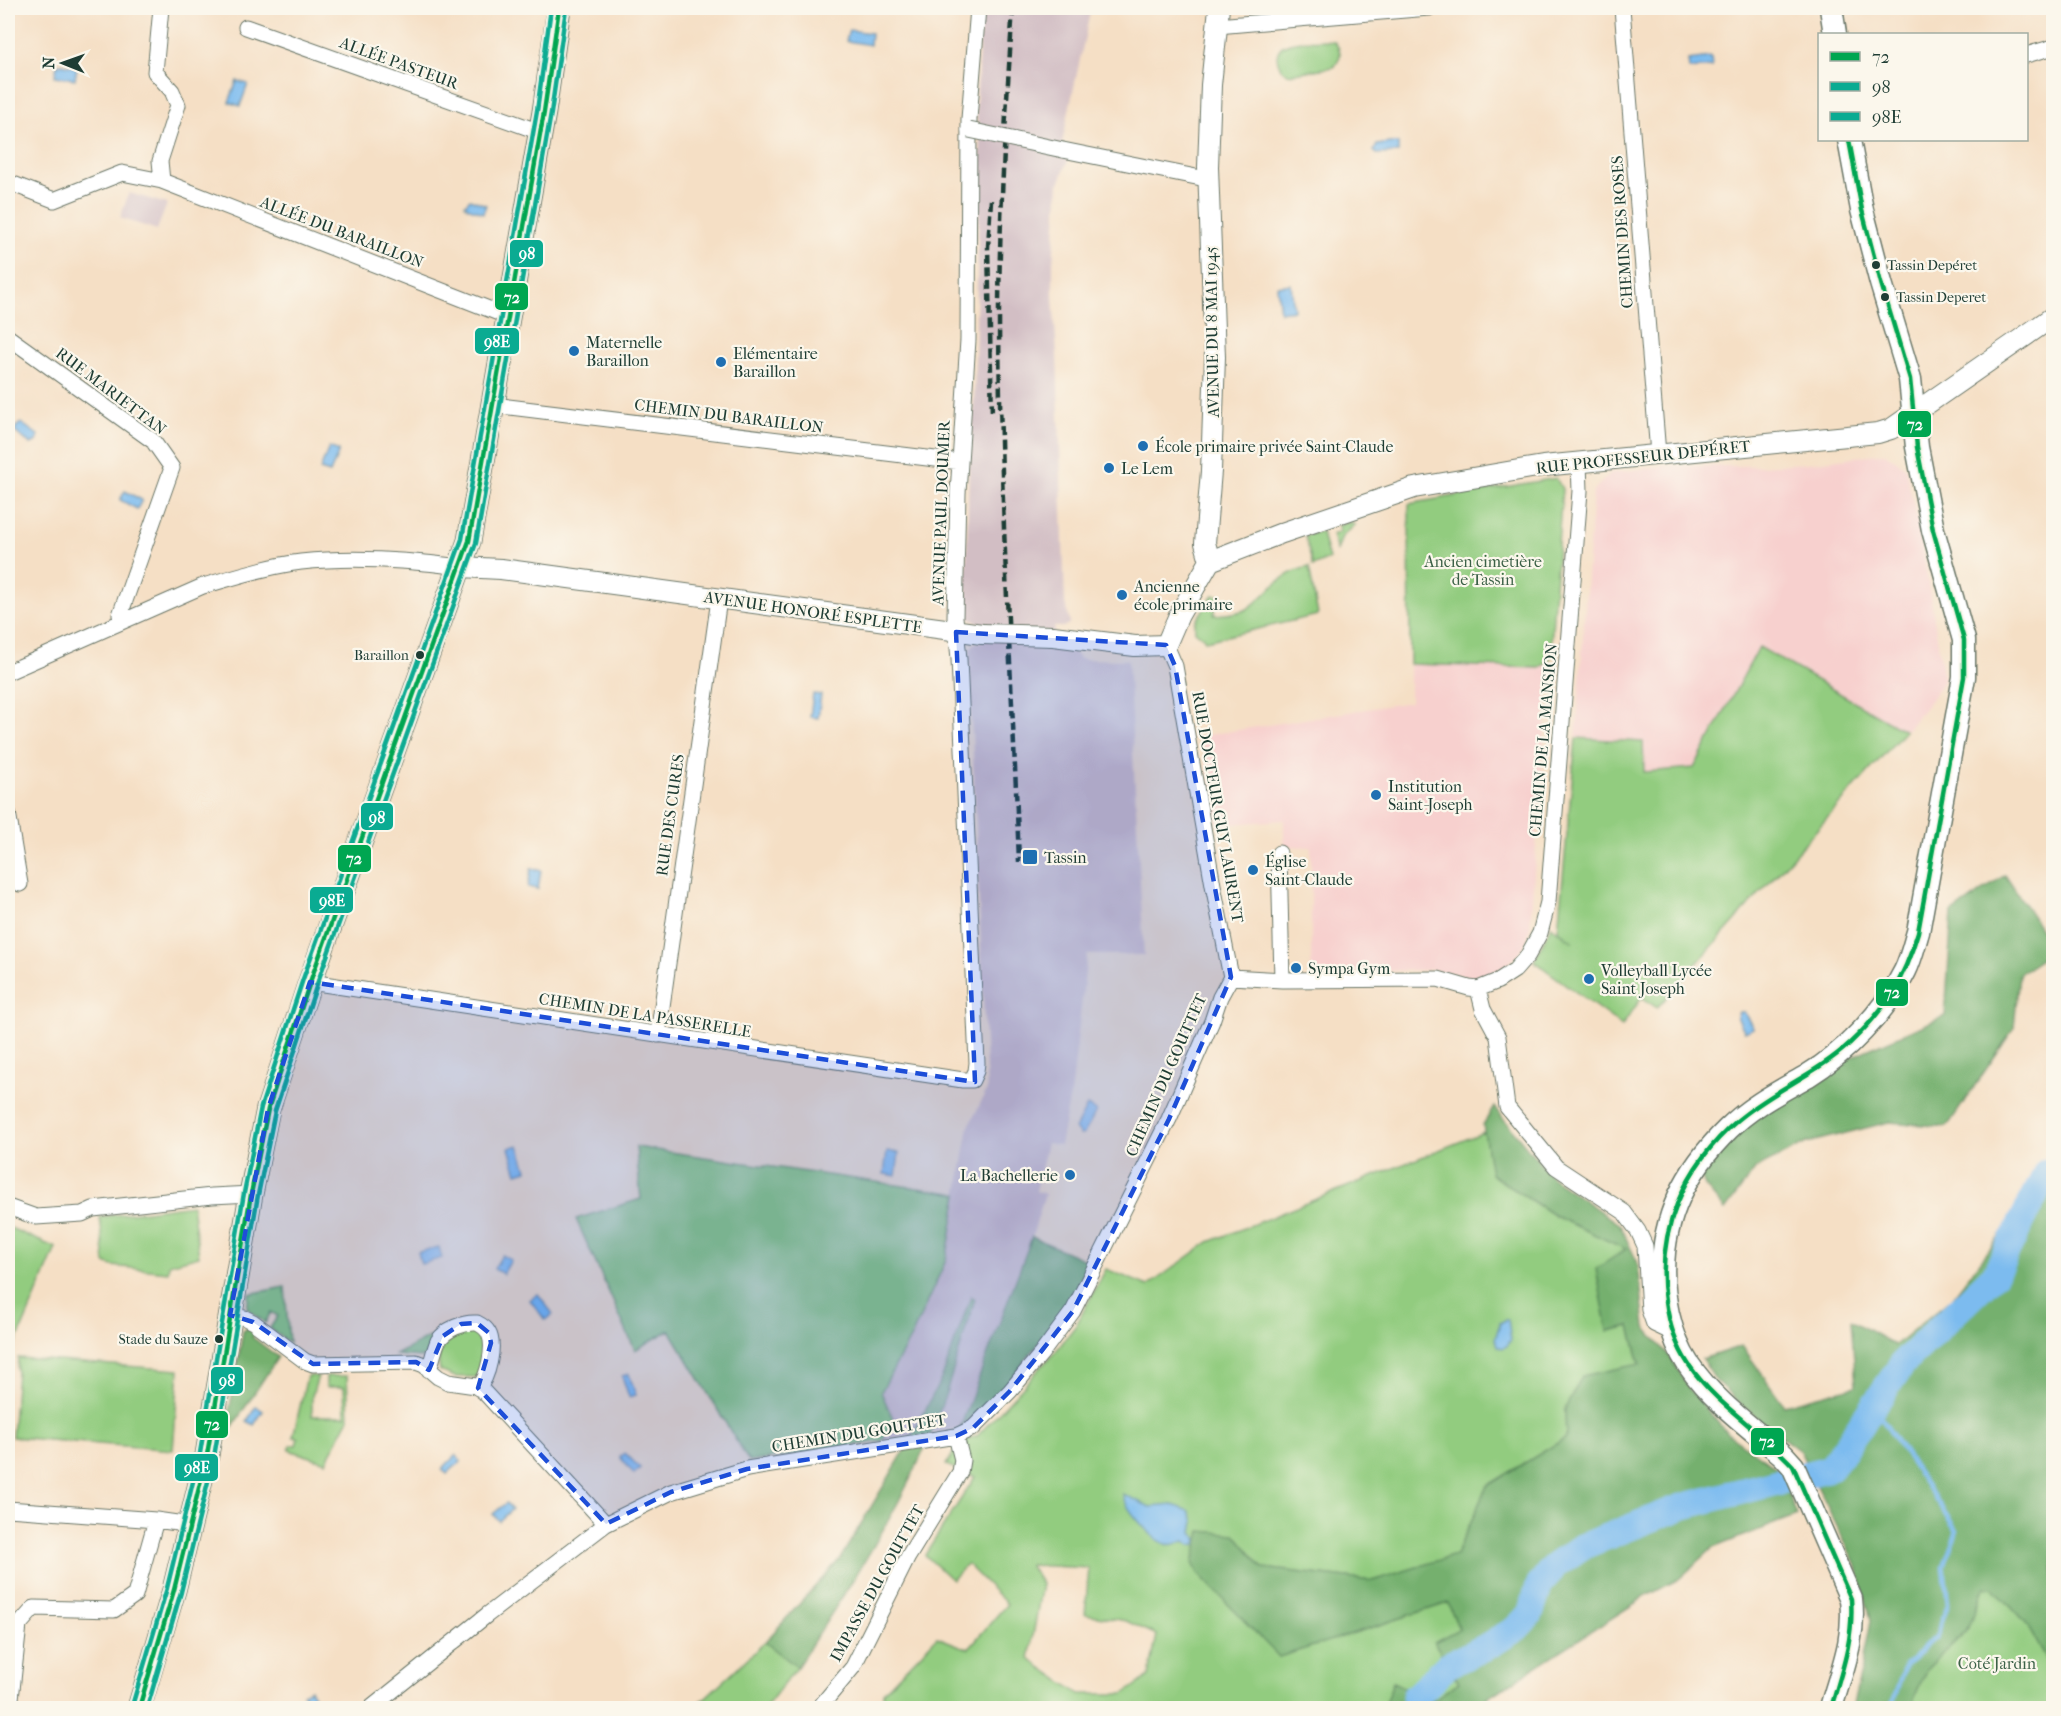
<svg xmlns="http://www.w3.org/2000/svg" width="2061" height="1716" viewBox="0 0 2061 1716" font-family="'IM FELL French Canon',serif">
<rect width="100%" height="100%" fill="#fbf7ec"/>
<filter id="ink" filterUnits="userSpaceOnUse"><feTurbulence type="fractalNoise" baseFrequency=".0167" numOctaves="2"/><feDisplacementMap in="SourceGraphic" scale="12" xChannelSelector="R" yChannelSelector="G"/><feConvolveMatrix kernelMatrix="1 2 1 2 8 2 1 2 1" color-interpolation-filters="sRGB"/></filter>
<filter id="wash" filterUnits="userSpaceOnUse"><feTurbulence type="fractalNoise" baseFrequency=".008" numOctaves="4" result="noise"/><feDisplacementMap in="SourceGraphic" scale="24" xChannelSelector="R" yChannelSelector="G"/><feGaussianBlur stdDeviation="1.35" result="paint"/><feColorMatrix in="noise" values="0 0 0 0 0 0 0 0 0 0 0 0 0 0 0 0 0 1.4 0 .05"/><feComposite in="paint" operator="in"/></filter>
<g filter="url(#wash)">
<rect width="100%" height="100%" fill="#f5dfc5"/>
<path fill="#f7d0ce" d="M 1885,453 L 1905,467 L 1919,528 L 1944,679 L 1930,701 L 1905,731 L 1759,647 L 1694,768 L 1644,772 L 1642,742 L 1576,738 L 1593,491 L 1611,473 L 1665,466 L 1758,466 L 1809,463 Z
M 1550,659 L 1530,927 L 1526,942 L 1517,956 L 1504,967 L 1492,973 L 1474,978 L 1429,969 L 1426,971 L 1424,970 L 1311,973 L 1311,847 L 1284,846 L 1284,820 L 1218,825 L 1201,736 L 1410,702 L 1410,664 L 1540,668 Z"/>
<path fill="#d2bec4" d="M 981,8 L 1091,8 L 1062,143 L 1068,160 L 1059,184 L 1053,263 L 1053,296 L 1057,354 L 1065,603 L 1070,623 L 1063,627 L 1054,627 L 1054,645 L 1071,649 L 1080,659 L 1128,660 L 1144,955 L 1087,955 L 1072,1086 L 1060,1145 L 1047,1143 L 1036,1191 L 1045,1194 L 1032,1237 L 960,1428 L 882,1441 L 881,1392 L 912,1335 L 946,1260 L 969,1126 L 987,1090 L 969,659 L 970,649 L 975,643 L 982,642 L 981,624 L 969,618 L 966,584 L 969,469 L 974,400 L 981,126 L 977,120 L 976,109 Z
M 129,193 L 167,204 L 157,230 L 120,218 Z"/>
<path fill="#92cc7f" stroke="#58845a" stroke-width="1.5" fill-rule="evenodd" d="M 1322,40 L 1334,41 C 1342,51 1342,57 1334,67 L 1288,74 C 1277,68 1271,50 1287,44 C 1297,40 1311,41 1322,40 Z
M 1556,478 L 1562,489 L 1550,659 L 1540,668 L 1410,664 L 1409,504 Z
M 1349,522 L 1355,525 L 1342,537 L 1337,551 L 1332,535 L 1340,532 L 1338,526 Z
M 1321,531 L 1329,559 L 1313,566 L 1305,536 Z
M 1309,567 L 1318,615 L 1205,641 L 1204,638 L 1195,631 L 1195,622 L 1213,595 L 1219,596 L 1214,615 C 1225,614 1238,614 1247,609 C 1271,593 1276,574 1309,567 Z
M 1759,647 L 1905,731 L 1657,1008 L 1642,997 L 1622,1026 L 1534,961 L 1551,926 L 1573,942 L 1558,930 L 1576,738 L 1643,742 L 1644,772 L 1694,768 Z
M 1484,1132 L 1492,1175 L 1555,1216 L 1626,1249 L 1609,1331 L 1630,1326 L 1640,1364 L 1565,1409 L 1566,1438 L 1487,1486 L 1456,1555 L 1372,1581 L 1263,1568 L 1235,1534 L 1279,1657 L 1448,1603 L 1459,1629 L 1434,1642 L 1459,1682 L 1430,1702 L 1394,1682 L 1383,1708 L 883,1708 L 883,1692 L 937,1637 L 968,1649 L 1007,1604 L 967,1564 L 952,1580 L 925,1555 L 975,1477 L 946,1465 L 961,1441 L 977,1436 L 1056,1351 L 1076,1325 L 1106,1269 L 1148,1286 L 1209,1242 ZM 1029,1565 L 1089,1568 L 1085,1614 L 1126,1621 L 1157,1635 L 1149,1676 L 1124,1694 L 1080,1694 L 1029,1659 L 1042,1584 Z
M 636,1147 L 958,1194 L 946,1260 L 912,1335 L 881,1392 L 893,1419 L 882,1441 L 749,1462 L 670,1330 L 635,1350 L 576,1219 L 641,1199 Z
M 192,1205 L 199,1256 L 169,1264 L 168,1272 L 112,1266 L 105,1263 L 100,1217 Z
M 8,1227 L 56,1248 L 8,1362 Z
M 285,1287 L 289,1343 L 270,1328 L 278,1316 L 271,1312 L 265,1323 L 247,1308 L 249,1294 Z
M 473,1329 L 485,1335 L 485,1364 L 476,1377 L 455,1377 L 440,1371 C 434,1343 450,1336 473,1329 Z
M 429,1337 L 431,1341 L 428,1355 L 422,1357 L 396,1355 Z
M 18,1358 L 179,1370 L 173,1450 L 12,1437 Z
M 307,1376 L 318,1376 L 312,1396 L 312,1416 L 345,1416 L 344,1387 L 326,1387 L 326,1376 L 347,1376 L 349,1418 L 326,1462 L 289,1450 L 291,1445 L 296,1445 L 298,1438 L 293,1437 Z
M 1993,1586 L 2029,1627 L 2053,1670 L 2053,1708 L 1910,1708 L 1926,1670 L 1966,1631 L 1984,1588 Z
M 765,1642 L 797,1667 L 765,1708 L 694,1708 Z"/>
<path fill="#75b06e" stroke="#4a7651" stroke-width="1.5" d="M 2005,875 L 2053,947 L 2053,951 L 2019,974 L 2014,1028 L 1947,1127 L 1889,1122 L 1807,1143 L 1756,1168 L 1725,1210 L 1705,1186 L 1696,1164 L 1777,1092 L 1862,1052 L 1945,1016 L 1952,913 Z
M 1494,1107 L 1552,1178 L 1620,1225 L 1638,1264 L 1645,1327 L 1670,1357 L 1689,1389 L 1727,1433 L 1778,1469 L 1797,1515 L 1713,1548 L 1679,1579 L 1643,1598 L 1475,1706 L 1474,1708 L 1383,1708 L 1393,1682 L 1430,1702 L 1459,1682 L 1434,1642 L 1459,1629 L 1448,1603 L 1279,1657 L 1198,1573 L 1193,1563 L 1201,1531 L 1235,1534 L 1263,1568 L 1372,1581 L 1456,1555 L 1487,1486 L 1566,1438 L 1565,1409 L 1582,1376 L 1640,1364 L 1630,1326 L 1608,1331 L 1596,1269 L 1626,1249 L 1555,1216 L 1491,1174 L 1483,1125 Z
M 2046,1173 L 2054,1174 L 2053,1670 L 2029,1627 L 1993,1587 L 1984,1588 L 1966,1631 L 1926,1670 L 1910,1708 L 1852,1708 L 1862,1668 L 1871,1620 L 1857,1567 L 1800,1451 L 1759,1420 L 1716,1381 L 1702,1359 L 1742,1346 L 1784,1405 L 1856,1386 L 1851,1320 L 1895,1345 L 1951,1299 L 2025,1204 Z
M 1032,1237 L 1090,1262 L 1069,1304 L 1008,1383 L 960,1428 Z
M 971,1296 L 975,1299 C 958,1354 943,1411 918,1463 C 884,1535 840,1601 797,1667 L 765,1642 L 840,1559 L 905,1450 L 943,1375 Z
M 248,1328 L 255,1334 L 252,1337 L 278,1357 L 229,1432 L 226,1431 L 243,1331 Z"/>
<path fill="#7cbbef" stroke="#4e7c92" stroke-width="1.5" d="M 849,30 L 871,33 L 870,45 L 846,41 Z
M 1711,57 L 1712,67 L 1689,69 L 1688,60 Z
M 63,64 L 77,68 L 75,79 L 55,76 L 57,65 Z
M 237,81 L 248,84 L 240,106 L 229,102 Z
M 1390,143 L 1398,143 L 1398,153 L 1377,154 L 1374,151 L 1377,145 Z
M 470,199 L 486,205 L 483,213 L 467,207 L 465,204 Z
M 1291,284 L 1294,310 L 1280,312 L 1277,286 Z
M 21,423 L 38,435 L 37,441 L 31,444 L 15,432 L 16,427 Z
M 329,447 L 339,451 L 330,473 L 320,470 Z
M 125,491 L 142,500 L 137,509 L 120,500 Z
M 813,694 L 821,695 L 818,718 L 810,717 Z
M 531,869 L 541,870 L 538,889 L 528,887 Z
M 1739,1012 L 1744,1012 L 1753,1028 L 1745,1032 L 1737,1017 Z
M 1087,1106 L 1096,1111 L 1084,1134 L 1080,1135 L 1075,1129 Z
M 519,1145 L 527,1170 L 517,1173 L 509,1148 Z
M 887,1151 L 899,1153 L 896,1176 L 884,1174 Z
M 439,1247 L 442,1258 L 421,1264 L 418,1252 Z
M 502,1255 L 511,1260 L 503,1274 L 494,1269 Z
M 538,1294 L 553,1314 L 545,1320 L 530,1300 Z
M 1505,1320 L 1508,1320 L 1511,1340 L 1507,1346 L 1502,1348 L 1497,1346 L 1495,1339 L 1500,1323 Z
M 629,1374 L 636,1395 L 629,1397 L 622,1376 Z
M 256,1406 L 263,1411 L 254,1425 L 247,1421 Z
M 625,1453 L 640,1468 L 634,1474 L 620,1457 Z
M 456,1455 L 461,1461 L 447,1474 L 442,1469 Z
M 1123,1494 L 1150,1507 L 1173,1505 L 1190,1511 L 1194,1521 L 1192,1533 L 1198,1539 L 1196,1544 L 1190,1545 L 1185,1541 C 1178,1543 1173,1546 1166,1544 C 1153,1540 1124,1508 1123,1494 Z
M 506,1503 L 512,1509 L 499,1521 L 493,1514 Z
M 310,1689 L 321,1708 L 312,1708 L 303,1693 Z"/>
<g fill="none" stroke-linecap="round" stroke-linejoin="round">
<path stroke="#7cbbef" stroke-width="4.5" d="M 1873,1406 L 1957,1531 L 1944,1566 L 1948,1604 L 1936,1637 L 1905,1665 L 1891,1708"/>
<path stroke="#7cbbef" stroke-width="27" d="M 1416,1708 L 1415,1697 L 1448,1665 L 1490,1645 L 1517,1628 L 1530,1614 L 1539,1586 L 1553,1567 L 1581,1547 L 1681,1507 L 1831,1468 L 1903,1363 L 1995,1274 L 2047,1172 L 2054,1171"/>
</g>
</g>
<g filter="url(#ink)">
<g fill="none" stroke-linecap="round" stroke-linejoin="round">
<g stroke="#6a7667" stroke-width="17">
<path id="minor" d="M 1622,8 L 1658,454
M 1217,26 L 1429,8
M 246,27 L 540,132
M 2026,55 L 2054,47
M 1063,150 L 1201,178 L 1208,178
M 162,181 L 509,317
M 8,182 L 54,200 L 122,173 L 162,181 L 160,161 L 178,105 L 172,91 L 155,72 L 161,8
M 8,337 L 153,441 L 172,468 L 120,615 L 122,621
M 493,405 L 960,462
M 1166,645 L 1175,666 L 1213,885 L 1231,977
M 8,672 L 203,586 C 235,577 268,566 301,562 C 355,556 408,560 461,567
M 8,812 L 20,884
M 1279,853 L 1282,980
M 1231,977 L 1282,980 L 1438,979 L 1469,988 L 1478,989 L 1498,981 L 1515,970 L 1528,955 L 1540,933 L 1548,902 L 1580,491 L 1579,462
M 310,982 L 963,1080 L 972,1080 L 976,1071 L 977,1063 L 959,659 L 955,617 L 958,493 L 968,340 L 969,119 L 978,8
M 1478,989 L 1483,1009 L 1498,1037 L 1507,1107 L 1556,1167 L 1624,1212 L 1638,1231 L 1645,1246 L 1649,1310 L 1654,1324 L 1673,1333
M 658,1035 L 719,599
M 8,1207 L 36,1217 L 82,1214 L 93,1209 L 212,1196 L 251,1194
M 230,1315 L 245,1318 L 253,1322 L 305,1361 L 313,1364 L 416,1362 L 424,1365 L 438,1377 L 448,1382 L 476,1386 L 484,1392 L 606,1524
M 429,1370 C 432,1361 434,1350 438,1341 C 446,1329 463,1322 477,1323 C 481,1325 486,1328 488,1332 C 496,1345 488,1378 478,1388
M 8,1509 L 156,1520 L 191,1525
M 10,1708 L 19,1625 L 34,1608 L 114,1610 L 135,1595 L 156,1520
M 371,1708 L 487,1615 L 606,1524 L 671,1492 L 747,1469 L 956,1436 L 973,1428 L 1010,1391 L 1041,1354 L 1073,1311 L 1169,1119 L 1212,1021 L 1220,997 L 1231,977
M 819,1708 L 853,1667 L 908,1557 L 960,1472 L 962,1460 L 956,1436"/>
</g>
<g stroke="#6a7667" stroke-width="22">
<path id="tertiary" d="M 1210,561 L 1282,533 L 1414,488 L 1543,466 L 1878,433 L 1891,429 L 2054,316
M 461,567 L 501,569 L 982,634
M 1053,636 L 1135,646 L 1166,645 L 1179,615 L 1210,561 L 1205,543 L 1211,471 L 1215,357 L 1208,167 L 1211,85 L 1219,8"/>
</g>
<g stroke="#6a7667" stroke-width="25">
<path id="secondary" d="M 1831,8 L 1835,34
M 139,1708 L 174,1590 L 207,1455 L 251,1194 L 268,1109 L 310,982 L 469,541 L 544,112 L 559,8
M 1831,1708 C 1841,1671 1856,1639 1851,1599 L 1793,1466 L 1783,1455 C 1750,1427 1713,1401 1688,1364 C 1678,1349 1672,1331 1668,1314 C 1652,1241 1676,1180 1728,1129 C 1751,1106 1779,1092 1807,1076 C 1845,1053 1885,1012 1905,971 C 1911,959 1914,945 1918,932 L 1964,677 L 1964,640 L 1933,530 L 1917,447 L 1910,379 L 1881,283 L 1862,210 L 1849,140"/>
</g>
<use href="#minor" stroke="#fff" stroke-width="15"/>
<use href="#tertiary" stroke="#fff" stroke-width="20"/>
<use href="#secondary" stroke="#fff" stroke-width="22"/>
<path stroke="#1f3d34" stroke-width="4.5" stroke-dasharray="9 4.5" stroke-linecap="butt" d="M 1013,8 C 1006,107 1000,206 999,306 C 999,491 1012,677 1019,862
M 991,200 L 988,247 L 992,415"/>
<g stroke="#6a7667" stroke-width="17" stroke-linecap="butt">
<path id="minor-bridge" d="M 969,130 L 1063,150"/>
</g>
<g stroke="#6a7667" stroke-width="22" stroke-linecap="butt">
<path id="tertiary-bridge" d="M 982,634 L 1053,636"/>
</g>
<use href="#minor-bridge" stroke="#fff" stroke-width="15"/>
<use href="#tertiary-bridge" stroke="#fff" stroke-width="20"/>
<g stroke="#fbf7ec" stroke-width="9">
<path id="bus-1" d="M 139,1708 L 174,1590 L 207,1455 L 251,1194 L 268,1109 L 310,982 L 469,541 L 544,112 L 559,8
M 1831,1708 C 1842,1671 1854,1638 1851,1599 L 1793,1466 C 1760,1430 1717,1406 1689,1365 C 1676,1346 1669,1324 1666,1301 C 1655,1232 1685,1165 1738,1120 C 1773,1090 1817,1074 1850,1043 C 1886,1009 1904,979 1918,932 L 1964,677 L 1964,640 L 1933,530 L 1917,447 L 1910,379 L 1881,283 L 1862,210 L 1849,140"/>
</g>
<g stroke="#fbf7ec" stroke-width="9">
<path id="bus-2" d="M 147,1708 L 181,1592 L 214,1457 L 258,1195 L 275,1111 L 317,984 L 476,543 L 551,113 L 566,9"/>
</g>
<g stroke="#fbf7ec" stroke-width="9">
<path id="bus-3" d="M 132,1706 L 167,1588 L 200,1453 L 244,1193 L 261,1107 L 303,979 L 462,539 L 537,111 L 551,8"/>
</g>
<use href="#bus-1" stroke="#00a651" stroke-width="4.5"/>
<use href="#bus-2" stroke="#0aab92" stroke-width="4.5"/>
<use href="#bus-3" stroke="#0aab92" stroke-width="4.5"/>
</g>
</g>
<path fill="#1d4ed8" fill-opacity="0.2" stroke="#1d4ed8" stroke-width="4.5" stroke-dasharray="12 8" stroke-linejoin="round" d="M 956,632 L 1166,645 L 1175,666 L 1231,977 L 1169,1119 L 1073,1311 L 1010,1391 L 973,1428 L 956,1436 L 747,1469 L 671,1492 L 606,1524 L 478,1388 L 491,1343 L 489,1333 L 477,1323 L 461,1324 L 443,1336 L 429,1370 L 416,1362 L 313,1364 L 253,1322 L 230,1315 L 268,1109 L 310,982 L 975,1082 Z"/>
<g fill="#1f3d34" stroke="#fbf7ec" stroke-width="2">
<circle cx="1876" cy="265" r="5"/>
<circle cx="1885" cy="297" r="5"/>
<circle cx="420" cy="655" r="5"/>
<circle cx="219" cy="1339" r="5"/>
</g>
<g fill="#1f6fb2" stroke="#fbf7ec" stroke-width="2">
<circle cx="574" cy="351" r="6"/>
<circle cx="721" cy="362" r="6"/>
<circle cx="1143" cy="446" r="6"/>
<circle cx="1109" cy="468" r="6"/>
<circle cx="1122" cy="595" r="6"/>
<circle cx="1376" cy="795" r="6"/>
<rect x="1022" y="849" width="16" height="16" rx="3"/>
<circle cx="1253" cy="870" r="6"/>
<circle cx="1296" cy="968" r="6"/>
<circle cx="1589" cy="979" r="6"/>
<circle cx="1070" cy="1175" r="6"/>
</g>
<g text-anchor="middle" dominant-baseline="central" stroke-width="4.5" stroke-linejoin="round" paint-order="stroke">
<g font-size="14" fill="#1f3d34" stroke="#fbf7ec" text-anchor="start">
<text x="1887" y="265">Tassin Depéret</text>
<text x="1896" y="297">Tassin Deperet</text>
<text x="409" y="655" text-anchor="end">Baraillon</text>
<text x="208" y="1339" text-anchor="end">Stade du Sauze</text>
</g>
<g font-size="16" fill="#1f3d34" stroke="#fbf7ec">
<text transform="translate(399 63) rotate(20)">ALLÉE PASTEUR</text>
<text transform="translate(342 232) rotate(21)">ALLÉE DU BARAILLON</text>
<text transform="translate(1622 232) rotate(-94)">CHEMIN DES ROSES</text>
<text transform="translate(1212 332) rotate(-91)">AVENUE DU 8 MAI 1945</text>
<text transform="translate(111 391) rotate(37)">RUE MARIETTAN</text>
<text transform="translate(729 416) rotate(7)">CHEMIN DU BARAILLON</text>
<text transform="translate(1643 457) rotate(-6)">RUE PROFESSEUR DEPÉRET</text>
<text transform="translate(941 513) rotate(-88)">AVENUE PAUL DOUMER</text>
<text transform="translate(813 612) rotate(8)">AVENUE HONORÉ ESPLETTE</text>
<text transform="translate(1543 740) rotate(-85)">CHEMIN DE LA MANSION</text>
<text transform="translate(1218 807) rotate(80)">RUE DOCTEUR GUY LAURENT</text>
<text transform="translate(670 815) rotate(-82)">RUE DES CURES</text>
<text transform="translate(645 1015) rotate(9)">CHEMIN DE LA PASSERELLE</text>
<text transform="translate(1166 1075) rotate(-66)">CHEMIN DU GOUTTET</text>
<text transform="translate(859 1433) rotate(-9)">CHEMIN DU GOUTTET</text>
<text transform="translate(877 1583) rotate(-61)">IMPASSE DU GOUTTET</text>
</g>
<g font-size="16" fill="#1f3d34" stroke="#fbf7ec" text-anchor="start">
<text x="586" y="342">Maternelle<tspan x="586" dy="18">Baraillon</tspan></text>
<text x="733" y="353">Elémentaire<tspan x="733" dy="18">Baraillon</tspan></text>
<text x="1155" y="446">École primaire privée Saint-Claude</text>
<text x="1121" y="468">Le Lem</text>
<text x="1134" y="586">Ancienne<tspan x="1134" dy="18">école primaire</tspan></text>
<text x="1388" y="786">Institution<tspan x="1388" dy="18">Saint-Joseph</tspan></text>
<text x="1044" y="857">Tassin</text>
<text x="1265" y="861">Église<tspan x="1265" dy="18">Saint-Claude</tspan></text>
<text x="1308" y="968">Sympa Gym</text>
<text x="1601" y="970">Volleyball Lycée<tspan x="1601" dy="18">Saint Joseph</tspan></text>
<text x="1058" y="1175" text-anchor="end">La Bachellerie</text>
</g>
<g font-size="16" fill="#3c6147" stroke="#fbf7ec">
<text x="1483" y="561">Ancien cimetière<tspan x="1483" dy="18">de Tassin</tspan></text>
<text x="1997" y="1663">Coté Jardin</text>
</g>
</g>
<g stroke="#fbf7ec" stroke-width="2">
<rect x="509" y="239" width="35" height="29" rx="6" fill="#0aab92"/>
<rect x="494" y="282" width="35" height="29" rx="6" fill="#00a651"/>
<rect x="474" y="327" width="46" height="28" rx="6" fill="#0aab92"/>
<rect x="1897" y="410" width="35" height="28" rx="6" fill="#00a651"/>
<rect x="360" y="802" width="34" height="29" rx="6" fill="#0aab92"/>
<rect x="337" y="844" width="35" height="29" rx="6" fill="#00a651"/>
<rect x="309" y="886" width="45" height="28" rx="6" fill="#0aab92"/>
<rect x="1875" y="978" width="34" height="29" rx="6" fill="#00a651"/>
<rect x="210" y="1366" width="34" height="29" rx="6" fill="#0aab92"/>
<rect x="195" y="1410" width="34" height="29" rx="6" fill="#00a651"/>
<rect x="1750" y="1427" width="35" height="29" rx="6" fill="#00a651"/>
<rect x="174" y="1453" width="45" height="29" rx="6" fill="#0aab92"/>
</g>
<g font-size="16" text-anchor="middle" font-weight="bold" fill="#fff">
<text x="527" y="259">98</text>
<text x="512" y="303">72</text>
<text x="497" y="347">98E</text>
<text x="1915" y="430">72</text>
<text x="377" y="823">98</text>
<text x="354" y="864">72</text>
<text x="332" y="906">98E</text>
<text x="1892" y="998">72</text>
<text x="227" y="1386">98</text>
<text x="212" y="1430">72</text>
<text x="1767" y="1447">72</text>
<text x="197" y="1473">98E</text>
</g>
<rect width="2061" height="1716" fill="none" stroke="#fbf7ec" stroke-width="30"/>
<rect x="1818" y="33" width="210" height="108" fill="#fbf7ec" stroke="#a3ada2" stroke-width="1.5"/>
<rect x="1830" y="52" width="30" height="9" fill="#00a651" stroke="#a3ada2" stroke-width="1.5"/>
<text x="1872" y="63" font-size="18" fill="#1f3d34">72</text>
<rect x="1830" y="82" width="30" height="9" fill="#0aab92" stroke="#a3ada2" stroke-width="1.5"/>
<text x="1872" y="93" font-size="18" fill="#1f3d34">98</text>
<rect x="1830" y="112" width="30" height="9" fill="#0aab92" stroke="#a3ada2" stroke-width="1.5"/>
<text x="1872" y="123" font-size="18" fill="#1f3d34">98E</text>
<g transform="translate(63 63) rotate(271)" stroke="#fbf7ec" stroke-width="4.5" paint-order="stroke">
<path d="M0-4.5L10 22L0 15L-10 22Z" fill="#1f3d34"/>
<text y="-9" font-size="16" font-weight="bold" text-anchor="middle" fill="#1f3d34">N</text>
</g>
</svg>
